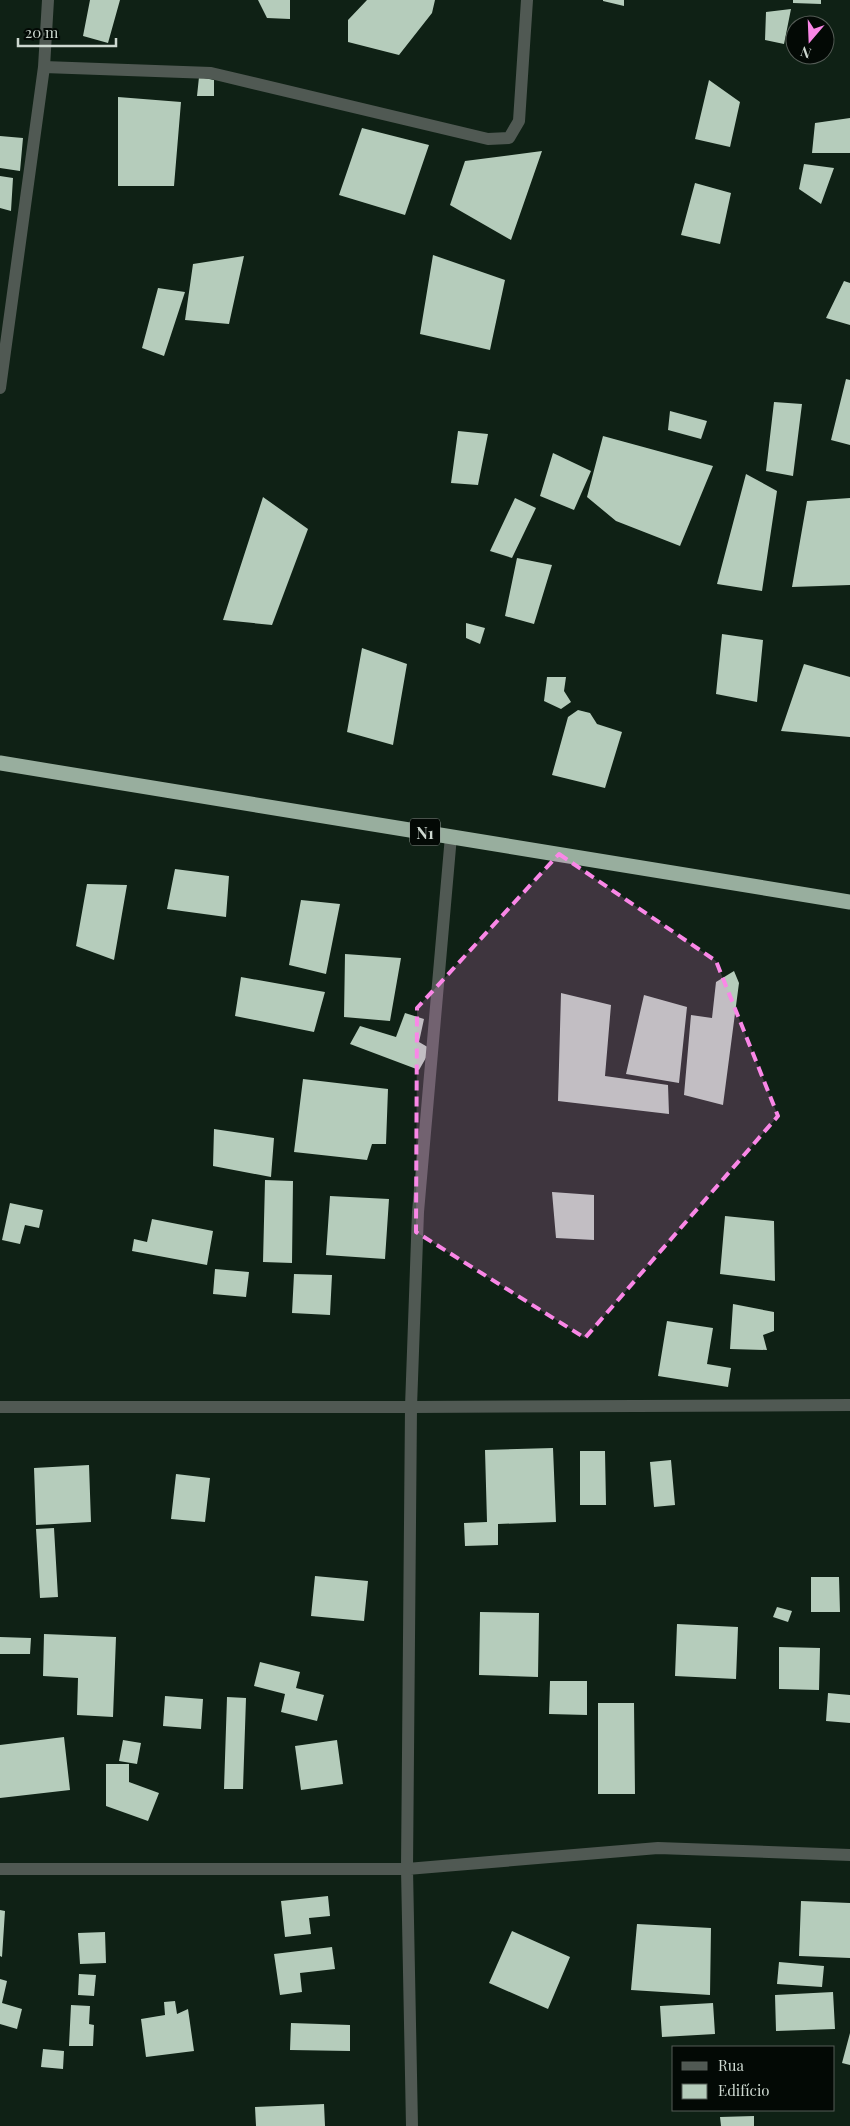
<svg xmlns="http://www.w3.org/2000/svg" width="850" height="2126" viewBox="0 0 850 2126" font-family="'Playfair Display',serif">
<rect width="100%" height="100%" fill="#0f2115"/>
<path fill="#b5ccbb" d="M 90,0 L 120,0 L 108,43 L 83,36 Z
M 258,0 L 290,0 L 290,19 L 267,18 Z
M 367,0 L 435,0 L 432,13 L 399,55 L 348,42 L 348,20 Z
M 603,0 L 624,0 L 624,6 L 603,1 Z
M 793,0 L 821,0 L 821,4 L 793,3 Z
M 791,9 L 784,44 L 765,40 L 766,12 Z
M 199,77 L 214,80 L 214,96 L 197,96 Z
M 709,80 L 740,102 L 730,147 L 695,139 Z
M 118,97 L 181,102 L 174,186 L 118,186 Z
M 850,118 L 850,153 L 812,153 L 815,123 Z
M 362,128 L 429,145 L 405,215 L 339,195 Z
M 0,136 L 23,138 L 20,171 L 0,168 Z
M 542,151 L 511,240 L 450,205 L 465,161 Z
M 804,164 L 834,168 L 821,204 L 799,189 Z
M 0,176 L 13,178 L 11,211 L 0,208 Z
M 695,183 L 731,193 L 720,244 L 681,235 Z
M 433,255 L 505,280 L 490,350 L 420,334 Z
M 244,256 L 229,324 L 185,320 L 193,264 Z
M 844,281 L 850,283 L 850,325 L 826,318 Z
M 158,288 L 185,292 L 164,356 L 142,348 Z
M 846,379 L 850,380 L 850,445 L 831,440 Z
M 774,402 L 802,404 L 793,476 L 766,471 Z
M 670,411 L 707,421 L 701,439 L 668,430 Z
M 458,431 L 488,434 L 478,485 L 451,483 Z
M 603,436 L 713,466 L 680,546 L 616,521 L 587,497 Z
M 553,453 L 591,471 L 574,510 L 540,496 Z
M 746,474 L 777,491 L 762,591 L 717,584 Z
M 263,497 L 308,529 L 272,625 L 223,620 Z
M 515,498 L 536,508 L 512,558 L 490,551 Z
M 850,498 L 850,585 L 792,587 L 807,501 Z
M 517,558 L 552,565 L 534,624 L 505,616 Z
M 466,623 L 485,628 L 480,644 L 466,638 Z
M 722,634 L 763,640 L 757,702 L 716,694 Z
M 362,648 L 407,664 L 393,745 L 347,732 Z
M 804,664 L 850,677 L 850,737 L 781,731 Z
M 547,677 L 566,677 L 564,691 L 571,702 L 561,709 L 544,701 Z
M 578,710 L 590,713 L 597,724 L 622,732 L 605,788 L 552,775 L 568,717 Z
M 175,869 L 229,876 L 226,917 L 167,909 Z
M 87,884 L 127,885 L 114,960 L 76,946 Z
M 301,900 L 340,904 L 326,974 L 289,965 Z
M 345,954 L 401,958 L 390,1021 L 344,1017 Z
M 734,971 L 739,983 L 723,1105 L 684,1095 L 691,1015 L 712,1018 L 716,982 Z
M 241,977 L 325,992 L 314,1032 L 235,1016 Z
M 561,993 L 611,1005 L 605,1076 L 668,1085 L 669,1114 L 558,1101 Z
M 644,995 L 687,1007 L 679,1083 L 626,1074 Z
M 405,1013 L 424,1019 L 419,1042 L 431,1049 L 419,1070 L 350,1044 L 360,1026 L 396,1037 Z
M 303,1079 L 388,1089 L 386,1144 L 372,1144 L 367,1160 L 294,1152 Z
M 214,1129 L 274,1138 L 271,1177 L 213,1166 Z
M 265,1180 L 293,1181 L 292,1263 L 263,1262 Z
M 552,1192 L 594,1195 L 594,1240 L 556,1238 Z
M 330,1196 L 389,1199 L 385,1259 L 326,1255 Z
M 10,1203 L 43,1210 L 39,1228 L 25,1225 L 20,1244 L 2,1240 Z
M 725,1216 L 774,1221 L 775,1281 L 720,1274 Z
M 152,1219 L 213,1231 L 207,1265 L 132,1251 L 134,1239 L 147,1242 Z
M 215,1269 L 249,1272 L 246,1297 L 213,1294 Z
M 294,1274 L 332,1275 L 330,1315 L 292,1313 Z
M 733,1304 L 774,1312 L 774,1331 L 763,1335 L 767,1350 L 730,1349 Z
M 667,1321 L 713,1328 L 707,1364 L 731,1368 L 728,1387 L 658,1376 Z
M 553,1448 L 556,1522 L 498,1524 L 498,1545 L 465,1546 L 464,1523 L 487,1522 L 485,1450 Z
M 580,1451 L 605,1451 L 606,1505 L 580,1505 Z
M 671,1460 L 675,1505 L 654,1507 L 650,1462 Z
M 89,1465 L 91,1522 L 36,1525 L 34,1468 Z
M 176,1474 L 210,1478 L 205,1522 L 171,1519 Z
M 54,1528 L 58,1597 L 40,1598 L 36,1529 Z
M 315,1576 L 368,1581 L 364,1621 L 311,1616 Z
M 811,1577 L 839,1577 L 840,1612 L 811,1612 Z
M 777,1607 L 792,1611 L 788,1622 L 773,1617 Z
M 480,1612 L 539,1613 L 538,1677 L 479,1675 Z
M 677,1624 L 738,1627 L 736,1679 L 675,1676 Z
M 44,1634 L 116,1637 L 113,1717 L 77,1715 L 78,1678 L 43,1676 Z
M 0,1637 L 31,1638 L 30,1654 L 0,1654 Z
M 779,1647 L 820,1648 L 819,1690 L 779,1689 Z
M 260,1662 L 300,1672 L 296,1688 L 324,1695 L 317,1721 L 281,1712 L 285,1694 L 254,1686 Z
M 550,1681 L 587,1681 L 587,1715 L 549,1714 Z
M 828,1693 L 850,1695 L 850,1723 L 826,1721 Z
M 165,1696 L 203,1699 L 201,1729 L 163,1726 Z
M 227,1697 L 246,1698 L 243,1789 L 224,1789 Z
M 598,1703 L 634,1703 L 635,1794 L 598,1794 Z
M 64,1737 L 70,1790 L 0,1798 L 0,1745 Z
M 123,1740 L 141,1743 L 137,1764 L 119,1761 Z
M 337,1740 L 343,1784 L 301,1790 L 295,1746 Z
M 106,1764 L 129,1764 L 129,1782 L 159,1793 L 148,1821 L 106,1806 Z
M 328,1896 L 330,1916 L 309,1918 L 311,1934 L 285,1937 L 281,1901 Z
M 801,1901 L 850,1903 L 850,1958 L 799,1956 Z
M 0,1910 L 5,1911 L 2,1957 L 0,1956 Z
M 637,1924 L 711,1928 L 710,1995 L 631,1990 Z
M 512,1931 L 570,1957 L 548,2009 L 489,1983 Z
M 105,1932 L 106,1963 L 80,1964 L 78,1933 Z
M 332,1947 L 335,1969 L 300,1973 L 302,1992 L 280,1995 L 274,1954 Z
M 779,1962 L 824,1966 L 822,1987 L 777,1984 Z
M 79,1974 L 96,1975 L 94,1996 L 78,1995 Z
M 0,1979 L 7,1981 L 2,2003 L 22,2009 L 17,2029 L 0,2024 Z
M 833,1992 L 835,2029 L 776,2031 L 775,1995 Z
M 175,2001 L 177,2014 L 188,2009 L 194,2051 L 146,2057 L 141,2019 L 165,2015 L 164,2002 Z
M 713,2003 L 715,2034 L 662,2037 L 660,2006 Z
M 71,2005 L 90,2006 L 89,2024 L 94,2025 L 93,2046 L 69,2046 Z
M 291,2023 L 350,2025 L 350,2051 L 290,2050 Z
M 850,2033 L 850,2065 L 842,2063 Z
M 43,2049 L 64,2051 L 63,2069 L 41,2067 Z
M 324,2104 L 325,2126 L 256,2126 L 255,2107 Z
M 754,2116 L 754,2126 L 721,2126 L 720,2117 Z"/>
<g fill="none" stroke-linecap="round" stroke-linejoin="round">
<path stroke="#505953" stroke-width="12" d="M 44,67 L 211,73 L 488,139 L 509,138 L 519,121 L 527,0
M 0,388 L 44,67 L 48,0
M 0,1407 L 411,1407 L 850,1405
M 0,1869 L 407,1869 L 658,1848 L 850,1855
M 412,2126 L 407,1869 L 411,1407 L 418,1212 L 451,836"/>
<path stroke="#98ae9e" stroke-width="15" d="M 0,763 L 850,902"/>
</g>
<path fill="#fa87e7" fill-opacity="0.2" stroke="#fa87e7" stroke-width="4" stroke-dasharray="10 6" stroke-linejoin="round" d="M 559,854 L 716,961 L 778,1116 L 585,1338 L 416,1232 L 417,1008 Z"/>
<g text-anchor="middle" dominant-baseline="central" stroke-width="5" stroke-linejoin="round" paint-order="stroke">
<rect fill="#030905" stroke="#909a93" stroke-width="1" x="410" y="818.5" width="30" height="27" rx="4"/>
<g font-size="16" font-weight="bold" fill="#cdd8d0">
<text x="425" y="832">N1</text>
</g>
</g>
<rect x="672" y="2046" width="162" height="65" fill="#030905" stroke="#545c56"/>
<rect x="682" y="2062" width="25" height="8" fill="#505953" stroke="#545c56"/>
<text x="718" y="2071" font-size="15" fill="#cdd8d0">Rua</text>
<rect x="682" y="2084" width="25" height="15" fill="#b5ccbb" stroke="#545c56"/>
<text x="718" y="2096" font-size="15" fill="#cdd8d0">Edifício</text>
<g transform="translate(810 40) rotate(199)"><circle r="24" fill="#030905" stroke="#545c56"/>
<path d="M0-4L9 19L0 12L-9 19Z" fill="#fa87e7"/>
<text y="-8" font-size="14" font-weight="bold" text-anchor="middle" fill="#cdd8d0">N</text>
</g>
<path d="M18 38v8h98v-8" fill="none" stroke="#cdd8d0" stroke-width="2.5"/>
<text x="25" y="38" font-size="15" fill="#cdd8d0" stroke="#030905" stroke-width="4" paint-order="stroke">20 m</text>
</svg>
